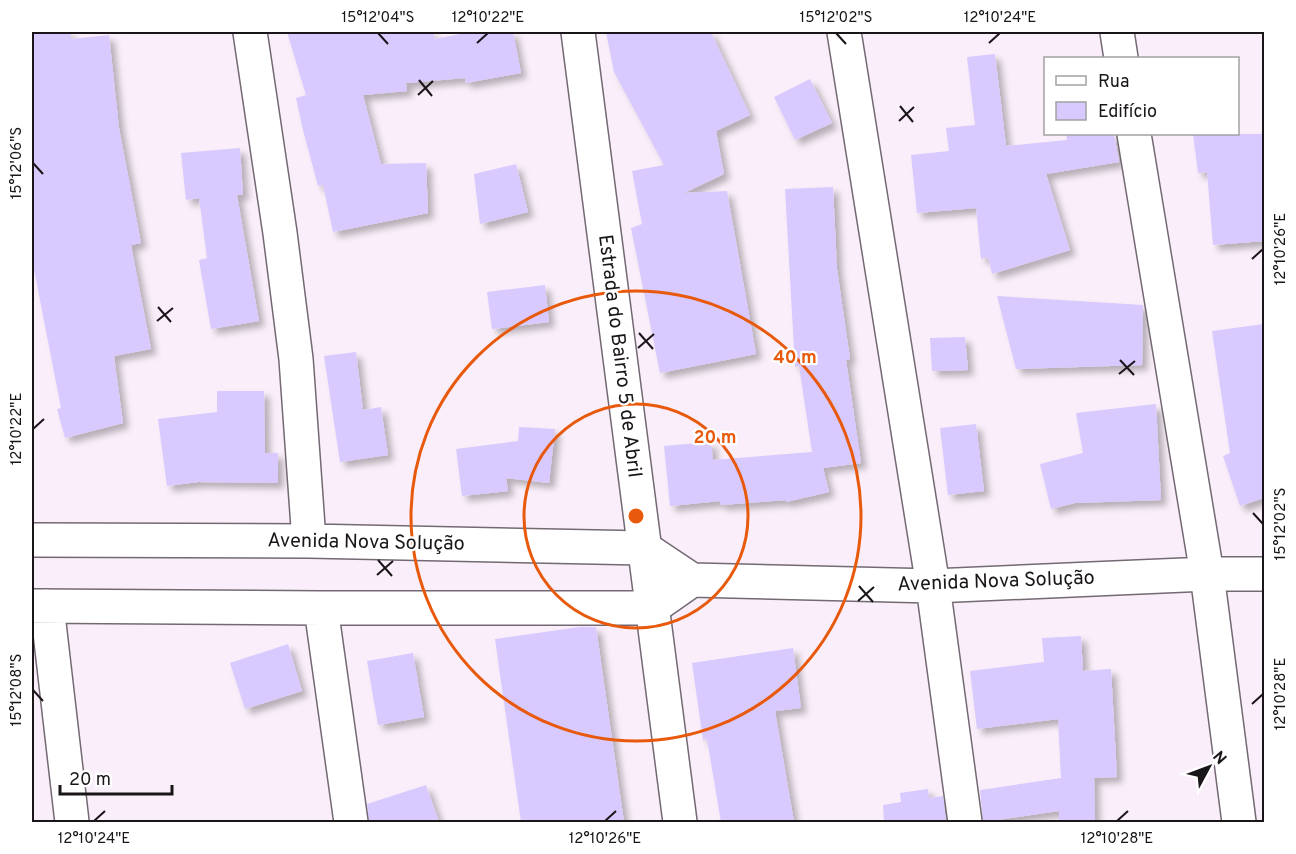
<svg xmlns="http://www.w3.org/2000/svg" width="1296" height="854" viewBox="0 0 1296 854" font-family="Overpass,sans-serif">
<defs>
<filter id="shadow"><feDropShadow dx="5.5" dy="5.5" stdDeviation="3" flood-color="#0004"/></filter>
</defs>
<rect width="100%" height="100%" fill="#f9eef9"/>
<path fill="#d8cafe" filter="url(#shadow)" d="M 32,32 L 71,32 L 71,39 L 109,35 L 119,128 L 141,243 L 131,245 L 151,349 L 114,356 L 123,423 L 65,438 L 57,409 L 61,408 L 32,259 Z
M 287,32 L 434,32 L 434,39 L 471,32 L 513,32 L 521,73 L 466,83 L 465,78 L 406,83 L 407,91 L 363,95 L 381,164 L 426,163 L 428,213 L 333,232 L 323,185 L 318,186 L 303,130 L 296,98 L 306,95 Z
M 606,32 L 711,32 L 750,115 L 716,131 L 724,174 L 684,193 L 727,191 L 756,354 L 660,373 L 631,228 L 642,224 L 632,171 L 664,165 L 614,72 Z
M 995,54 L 1006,146 L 1067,140 L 1066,134 L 1114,134 L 1119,162 L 1046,174 L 1070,250 L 992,274 L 988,257 L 981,259 L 976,208 L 917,213 L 911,155 L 949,151 L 946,128 L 975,125 L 967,57 Z
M 810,79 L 832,123 L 795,140 L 774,97 Z
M 1193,134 L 1264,134 L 1264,241 L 1213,245 L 1207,172 L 1198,173 Z
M 240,148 L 243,195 L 237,195 L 259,321 L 211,329 L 199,260 L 207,258 L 199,198 L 186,200 L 181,153 Z
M 516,164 L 528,212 L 480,224 L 474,174 Z
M 833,187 L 837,269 L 850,359 L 846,360 L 861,463 L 823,468 L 829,492 L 786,502 L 786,500 L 721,505 L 720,501 L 670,506 L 664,446 L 711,442 L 713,460 L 812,452 L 799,366 L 795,367 L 785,189 Z
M 545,285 L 549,322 L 492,329 L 487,292 Z
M 997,296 L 1143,305 L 1142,365 L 1016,369 Z
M 1264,324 L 1264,498 L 1240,506 L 1223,456 L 1230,453 L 1212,331 Z
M 965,337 L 968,370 L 932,371 L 930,338 Z
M 356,352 L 363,410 L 381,407 L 388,455 L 340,462 L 324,356 Z
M 217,391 L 264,391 L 265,453 L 278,453 L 278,483 L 198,482 L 167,486 L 158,419 L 217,412 Z
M 1156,404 L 1161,500 L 1075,503 L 1051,509 L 1040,464 L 1083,453 L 1076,413 Z
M 976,424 L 984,491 L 948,495 L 940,428 Z
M 519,427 L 555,429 L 549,483 L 506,478 L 508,491 L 462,496 L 456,449 L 518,441 Z
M 580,627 L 596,627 L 624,822 L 521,822 L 495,639 Z
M 1081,636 L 1083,671 L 1111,669 L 1117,777 L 1094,778 L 1095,822 L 1059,822 L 1059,811 L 983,822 L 980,790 L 1061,778 L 1058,719 L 977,729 L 970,671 L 1044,662 L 1042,638 Z
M 288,644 L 302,691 L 245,709 L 230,663 Z
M 793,648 L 801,708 L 775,711 L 794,822 L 721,822 L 707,739 L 703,740 L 692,663 Z
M 413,653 L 424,717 L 378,725 L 367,661 Z
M 426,785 L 439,822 L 369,822 L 367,804 Z
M 928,789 L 929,798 L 943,796 L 946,822 L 884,822 L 883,805 L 901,802 L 900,793 Z"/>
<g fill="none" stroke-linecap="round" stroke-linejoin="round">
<g stroke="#736973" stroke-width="36">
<path id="minor" d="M 250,32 L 280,233 L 296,359 L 309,541
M 844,32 L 933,586 L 965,822
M 1117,32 L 1121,58
M 1134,134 L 1207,574 L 1239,822
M 32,540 L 309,541 L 644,548 L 692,580 L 933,586 L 1207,574 L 1264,574
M 32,606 L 321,608 L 652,608 L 692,580
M 47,606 L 72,822
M 321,608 L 351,822"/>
</g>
<g stroke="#736973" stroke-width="36">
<path id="tertiary" d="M 578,32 L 680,822"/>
</g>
<use href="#minor" stroke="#fff" stroke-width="33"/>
<use href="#tertiary" stroke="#fff" stroke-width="33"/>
</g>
<path fill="none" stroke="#191519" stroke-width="2" d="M 378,33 L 388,44M 836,33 L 846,44M 477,43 L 488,33M 989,43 L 1000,33M 419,80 L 432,96M 418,95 L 433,81M 900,106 L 913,122M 899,121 L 914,107M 33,163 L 43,174M 1252,259 L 1263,249M 158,307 L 171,322M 157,321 L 173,308M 639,333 L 653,349M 638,348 L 654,334M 1120,360 L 1134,375M 1119,374 L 1135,361M 33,429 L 44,419M 1253,513 L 1263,524M 378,560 L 392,576M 377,575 L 393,561M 859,586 L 873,602M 858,601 L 874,587M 33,690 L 43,701M 1252,704 L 1263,694M 94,821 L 105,811M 605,821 L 616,811M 1117,821 L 1128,811"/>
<g fill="none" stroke="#e8590c" stroke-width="3">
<circle cx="636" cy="516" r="112"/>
<circle cx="636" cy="516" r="225"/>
</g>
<g text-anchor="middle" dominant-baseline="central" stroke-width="4.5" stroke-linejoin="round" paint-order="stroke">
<g font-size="20" fill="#191519" stroke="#fff">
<text transform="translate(619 356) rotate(83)">Estrada do Bairro 5 de Abril</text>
<text transform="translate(366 543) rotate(1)">Avenida Nova Solução</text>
<text transform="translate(996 582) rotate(-2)">Avenida Nova Solução</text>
</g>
</g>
<circle cx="636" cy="516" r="9" fill="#e8590c" stroke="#fff" stroke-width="3"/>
<g font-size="18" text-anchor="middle" font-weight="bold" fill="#e8590c" stroke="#fff" stroke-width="4.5" stroke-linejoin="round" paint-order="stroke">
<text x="795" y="363">40 m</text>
<text x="715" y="443">20 m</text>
</g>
<rect width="1296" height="854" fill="none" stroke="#ffffff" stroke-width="66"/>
<rect x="1044" y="57" width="195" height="78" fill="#ffffff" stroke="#a3a1a3" stroke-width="1.5"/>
<rect x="1056" y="76" width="30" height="9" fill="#ffffff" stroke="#a3a1a3" stroke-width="1.5"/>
<text x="1098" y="87" font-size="18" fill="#191519">Rua</text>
<rect x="1056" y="102" width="30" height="18" fill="#d8cafe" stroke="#a3a1a3" stroke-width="1.5"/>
<text x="1098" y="117" font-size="18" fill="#191519">Edifício</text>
<g transform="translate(1209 767) rotate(49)" stroke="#ffffff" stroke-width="4.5" paint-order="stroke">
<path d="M0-4.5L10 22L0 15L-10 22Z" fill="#191519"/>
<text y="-9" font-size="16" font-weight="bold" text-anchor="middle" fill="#191519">N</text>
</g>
<path d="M60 785v9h112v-9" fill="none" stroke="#191519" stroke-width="3"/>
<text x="69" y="785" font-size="18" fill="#191519" stroke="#ffffff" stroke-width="4.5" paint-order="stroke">20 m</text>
<rect x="33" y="33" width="1230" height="788" fill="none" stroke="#191519" stroke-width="2"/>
<g font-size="15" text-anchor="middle" fill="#191519">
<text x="378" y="22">15°12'04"S</text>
<text x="488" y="22">12°10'22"E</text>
<text x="836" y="22">15°12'02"S</text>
<text x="1000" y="22">12°10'24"E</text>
<text transform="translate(16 163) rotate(-90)" y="5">15°12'06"S</text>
<text transform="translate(1280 249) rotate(-90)" y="5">12°10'26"E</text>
<text transform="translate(16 429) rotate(-90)" y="5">12°10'22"E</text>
<text transform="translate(1280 524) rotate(-90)" y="5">15°12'02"S</text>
<text transform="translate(16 690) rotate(-90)" y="5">15°12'08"S</text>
<text transform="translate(1280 694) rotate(-90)" y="5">12°10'28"E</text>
<text x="94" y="843">12°10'24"E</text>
<text x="605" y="843">12°10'26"E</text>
<text x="1117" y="843">12°10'28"E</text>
</g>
</svg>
